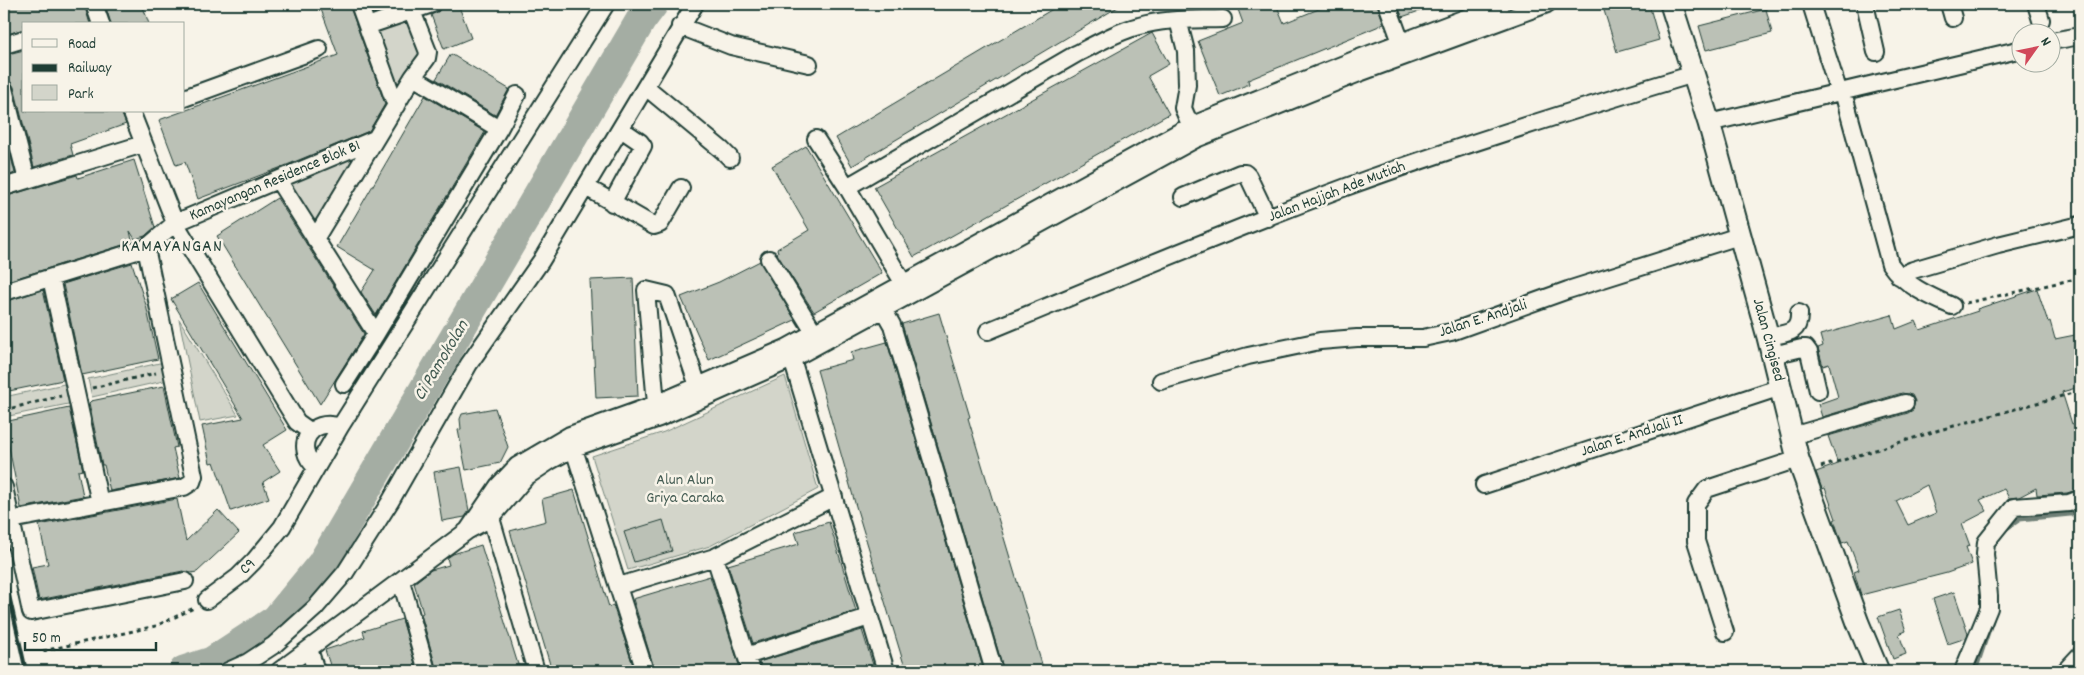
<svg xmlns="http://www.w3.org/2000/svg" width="2084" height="675" viewBox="0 0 2084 675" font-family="Dekko,sans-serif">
<rect width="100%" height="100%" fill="#f7f3e8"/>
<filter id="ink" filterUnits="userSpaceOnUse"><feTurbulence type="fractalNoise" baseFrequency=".02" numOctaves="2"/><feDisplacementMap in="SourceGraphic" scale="10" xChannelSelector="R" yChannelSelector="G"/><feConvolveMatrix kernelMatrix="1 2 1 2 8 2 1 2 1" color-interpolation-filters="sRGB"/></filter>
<g filter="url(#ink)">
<path fill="#d3d5ca" stroke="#79897f" d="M 411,13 L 425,51 L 397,101 L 370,28 Z
M 369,144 L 315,235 L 281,181 Z
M 179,319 L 238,415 L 200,422 Z
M 164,362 L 168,380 L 92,397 L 88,379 Z
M 785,376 L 818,489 L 710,546 L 628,570 L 592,456 L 664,432 Z
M 69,383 L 73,403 L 4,417 L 4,397 Z"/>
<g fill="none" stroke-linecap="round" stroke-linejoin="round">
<path stroke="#6f8077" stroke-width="5" d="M 2004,530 L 2020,519 L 2080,513
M 1975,671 L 1992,620"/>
<path stroke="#a4ada3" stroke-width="31" d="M 184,671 L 212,662 L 276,620 L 322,564 L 641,20 L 653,4"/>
</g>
<path fill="#bbc1b6" stroke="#1f3d34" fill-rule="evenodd" d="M 14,4 L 84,4 L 90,24 L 24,24 L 24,29 L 4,35 L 4,7 Z
M 105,4 L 142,4 L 149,24 L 111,24 Z
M 319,4 L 349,4 L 385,104 L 369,131 L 282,167 L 198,199 L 185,162 L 176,165 L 159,120 L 338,55 Z
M 370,4 L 402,4 L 373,13 Z
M 442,4 L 458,4 L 471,38 L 444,49 L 431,15 L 439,11 Z
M 1061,4 L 1123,4 L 852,166 L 836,138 Z
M 1236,4 L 1276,4 L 1284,23 L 1331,4 L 1377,4 L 1384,24 L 1248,80 L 1249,84 L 1220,96 L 1198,41 L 1243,23 Z
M 1398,4 L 1434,4 L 1434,6 L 1402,17 Z
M 1602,4 L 1649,4 L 1659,40 L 1617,52 Z
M 1766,9 L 1772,33 L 1706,50 L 1699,26 Z
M 1152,33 L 1169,64 L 1148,76 L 1169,114 L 914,257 L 874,187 Z
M 24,50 L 24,111 L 121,111 L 126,124 L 70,144 L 73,155 L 34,167 L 14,87 L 11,82 L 4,79 L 4,55 Z
M 451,54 L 509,89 L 495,115 L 436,79 Z
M 425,96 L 485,132 L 376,315 L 361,292 L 375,270 L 337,247 Z
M 4,129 L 15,173 L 4,177 Z
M 806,146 L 882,273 L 814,312 L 776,253 L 778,252 L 777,249 L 809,230 L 772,166 Z
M 134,160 L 155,227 L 145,236 L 135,239 L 130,231 L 132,240 L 125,242 L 126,244 L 4,282 L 4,197 L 77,175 L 78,178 Z
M 277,198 L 364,334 L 320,404 L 217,236 Z
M 760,261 L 795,320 L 709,360 L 681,297 L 719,282 Z
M 132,263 L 146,305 L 158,359 L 82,375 L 63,284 Z
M 633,278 L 638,396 L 596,398 L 590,280 Z
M 198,283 L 287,430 L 263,445 L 280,471 L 263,482 L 269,498 L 231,511 L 214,462 L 210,463 L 202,426 L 243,418 L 171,299 Z
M 2037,289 L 2048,322 L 2050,321 L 2055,339 L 2080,334 L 2080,382 L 2075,384 L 2076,388 L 2062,392 L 2072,424 L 2080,420 L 2080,489 L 2067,493 L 2037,495 L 2036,488 L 2019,497 L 2009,498 L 2004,489 L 1980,500 L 1987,511 L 1962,524 L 1970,546 L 1966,547 L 1972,564 L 1947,573 L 1861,595 L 1854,572 L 1859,570 L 1848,541 L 1842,543 L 1834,520 L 1836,519 L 1825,488 L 1822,489 L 1816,472 L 1838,464 L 1828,436 L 1908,413 L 1913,410 L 1915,401 L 1912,395 L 1902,393 L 1822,417 L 1818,404 L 1838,397 L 1829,364 L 1823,366 L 1818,348 L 1823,346 L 1820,335 L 1892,315 L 1896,329 L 1916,321 L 1920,330 L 1978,311 L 1977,309 ZM 1927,485 L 1936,513 L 1908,525 L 1896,501 Z
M 43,290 L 63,380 L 4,392 L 4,302 Z
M 939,313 L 970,417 L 968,418 L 1044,671 L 1004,671 L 902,324 Z
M 887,342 L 984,671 L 906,671 L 855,503 L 817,370 L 853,360 L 851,352 Z
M 164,386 L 177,447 L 173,448 L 180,478 L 110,491 L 104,465 L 102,465 L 89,403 L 91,401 Z
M 69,408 L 83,470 L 78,471 L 83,496 L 21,508 L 4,422 Z
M 495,408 L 508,447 L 500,463 L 466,470 L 458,430 L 461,429 L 460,419 L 462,414 Z
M 461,467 L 469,511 L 465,517 L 442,521 L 434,472 Z
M 574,490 L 609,607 L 613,605 L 635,671 L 552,671 L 510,531 L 546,521 L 542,499 Z
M 177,499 L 186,541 L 218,510 L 239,533 L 197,572 L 191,573 L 183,571 L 39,600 L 32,567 L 48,564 L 39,525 Z
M 663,520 L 672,551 L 634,562 L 624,532 Z
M 829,522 L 856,611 L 753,643 L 728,565 L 799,544 L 795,532 Z
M 481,545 L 520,671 L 437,671 L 421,614 L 423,613 L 414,583 L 431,570 L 449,565 L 447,558 L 453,554 Z
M 710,576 L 741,671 L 655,671 L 633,599 Z
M 1954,592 L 1968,633 L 1966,638 L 1948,644 L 1933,599 Z
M 1899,610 L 1906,631 L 1899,634 L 1906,654 L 1893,659 L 1878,617 Z
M 402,619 L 417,671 L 332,671 L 325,650 L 365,637 L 363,631 Z
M 862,630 L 875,671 L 761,671 L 759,662 Z"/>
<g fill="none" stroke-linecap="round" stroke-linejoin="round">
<g stroke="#1f3d34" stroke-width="20">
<path id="minor" d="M 94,4 L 101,24
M 359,4 L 396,106
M 1387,4 L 1401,42
M 1811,4 L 1839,93
M 1865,4 L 1876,52
M 1949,4 L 1953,18
M 2036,4 L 2041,20
M 412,11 L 428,52 L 427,58 L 413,77 L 499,129
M 1178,20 L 1186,51 L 1187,85 L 1183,108 L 1194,134
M 367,26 L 432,4
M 680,26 L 731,46 L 809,64
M 2052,41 L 2080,36
M 4,45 L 24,39
M 646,87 L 722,150 L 730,158
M 4,89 L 27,180
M 1843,92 L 1890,264 C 1904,285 1929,296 1952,306
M 184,98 L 319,49
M 131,111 L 175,223 L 297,422 L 311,432
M 1709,123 L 2022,49
M 816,139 L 847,187 L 908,291
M 278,180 L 376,334 L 344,384
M 4,187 L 143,144
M 586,187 L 654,226 L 660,224 L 681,188
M 847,187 L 1076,54 C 1096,44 1116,32 1139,26 C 1166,18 1195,20 1223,19
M 1183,197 L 1240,173 L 1245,173 L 1248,176 L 1268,218
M 612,203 L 643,146 L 640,142 L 621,129
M 315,239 L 413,77
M 769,259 L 820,342
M 1899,276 L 1913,270 L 1998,245 L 2080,225
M 51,278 L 100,503
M 4,292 L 146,248 L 175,223 L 375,139
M 879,302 L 892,325 L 994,671
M 988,331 C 1107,282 1225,232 1346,187 C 1460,145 1577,109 1694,74
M 376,334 L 499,129 L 517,95
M 1768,337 C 1786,333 1800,334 1799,313
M 787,350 L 792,359 L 886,671
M 1773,355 L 1802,348 L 1806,348 L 1809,352 L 1818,391
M 1161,381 L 1248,356 L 1320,341 L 1357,338 L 1423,338 L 1451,332 L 1568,290 L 1739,236
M 656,404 L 646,290 L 667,295 L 698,386
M 1792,436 L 1905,403
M 571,440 L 645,671
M 316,467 C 292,447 311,416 340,427
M 1484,485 L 1781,387
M 4,487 L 31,612 L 185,581
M 484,510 L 491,518 L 536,671
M 11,520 L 184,487 L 192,482 L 194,476 L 146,248
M 468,530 L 498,486 L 517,466 L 570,435 L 656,404 L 786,348 L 1190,126 L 1354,60 L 1502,4
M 715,557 L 751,671
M 401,581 L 427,671
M 619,586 L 715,557 L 834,497
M 207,600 L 238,577 L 254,561 L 282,527 L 340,427 L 606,4
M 1725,632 L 1696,541 L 1696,504 L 1707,489 L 1798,459
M 309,649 L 316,671
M 746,656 L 869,617
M 228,671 L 248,662 L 274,645 L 315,608 L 345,573 L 390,502 L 469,364 L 541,261 L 695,4
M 279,671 L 467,531 L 491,518 L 526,477 L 550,461 L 574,448 L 659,418 L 792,359 L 1196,139 L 1359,73 L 1547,4
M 1963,671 L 1989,608 L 1989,596 L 1985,554 L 1986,542 L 2014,507 L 2069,503 L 2080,499
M 2065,671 L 2080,655"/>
</g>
<g stroke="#1f3d34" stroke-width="25">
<path id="major" d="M 1671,4 L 1709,123 L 1768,337 L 1798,459 L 1858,623 L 1878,671"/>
</g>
<path stroke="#1f3d34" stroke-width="3" stroke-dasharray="4 4" stroke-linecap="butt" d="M 1966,303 L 2080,278
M 92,388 L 156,373
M 4,410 L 61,396
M 1821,467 L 1936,431 L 2080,391
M 43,651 L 156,626 L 194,608"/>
<use href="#minor" stroke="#f7f3e8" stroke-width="16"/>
<use href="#major" stroke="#f7f3e8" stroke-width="21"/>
<path stroke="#1f3d34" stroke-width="4" d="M 4,573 L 26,671
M 4,643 L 10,671"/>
</g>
</g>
<g text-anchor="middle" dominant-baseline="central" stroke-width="5" stroke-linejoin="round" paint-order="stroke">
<g font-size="16" fill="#1f3d34" stroke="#f7f3e8">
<text transform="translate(275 181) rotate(-23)">Kamayangan Residence Blok B1</text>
<text transform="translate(1337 192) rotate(-21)">Jalan Hajjah Ade Mutiah</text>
<text transform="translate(1483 319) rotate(-18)">Jalan E. Andjali</text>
<text transform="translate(1768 340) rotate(75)">Jalan Cingised</text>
<text transform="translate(1632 436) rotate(-18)">Jalan E. AndJali II</text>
<text transform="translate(248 567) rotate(-45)">C9</text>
</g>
<g font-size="16" fill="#435b52" stroke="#f7f3e8">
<text x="685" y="480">Alun Alun<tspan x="685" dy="18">Griya Caraka</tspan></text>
</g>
<g font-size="18" letter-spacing="1" fill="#1f3d34" stroke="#f7f3e8">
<text x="172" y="247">KAMAYANGAN</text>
</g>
<g font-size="18" font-style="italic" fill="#405950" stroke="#f7f3e8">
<text transform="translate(442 361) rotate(-59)">Ci Pamokolan</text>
</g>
</g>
<rect width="2084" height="675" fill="none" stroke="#f7f3e8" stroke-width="20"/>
<rect x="10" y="10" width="2064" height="655" fill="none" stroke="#1f3d34" stroke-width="2" filter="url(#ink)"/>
<rect x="22" y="22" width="162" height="90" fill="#f7f3e8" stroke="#a1aaa0"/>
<rect x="32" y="39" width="25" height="8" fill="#f7f3e8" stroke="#a1aaa0"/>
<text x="68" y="48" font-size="15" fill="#1f3d34">Road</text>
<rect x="32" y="64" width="25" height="8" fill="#1f3d34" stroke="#a1aaa0"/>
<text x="68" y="72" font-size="15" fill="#1f3d34">Railway</text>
<rect x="32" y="85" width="25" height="15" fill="#d3d5ca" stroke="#a1aaa0"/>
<text x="68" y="98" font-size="15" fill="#1f3d34">Park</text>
<g transform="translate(2036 48) rotate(57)"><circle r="24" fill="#f7f3e8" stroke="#a1aaa0"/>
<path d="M0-4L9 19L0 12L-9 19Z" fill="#d1495b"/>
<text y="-8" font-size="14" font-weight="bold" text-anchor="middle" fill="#1f3d34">N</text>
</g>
<path d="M25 642v8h131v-8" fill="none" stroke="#1f3d34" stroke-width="2.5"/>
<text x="32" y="642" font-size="15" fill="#1f3d34" stroke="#f7f3e8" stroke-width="4" paint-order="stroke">50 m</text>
</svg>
